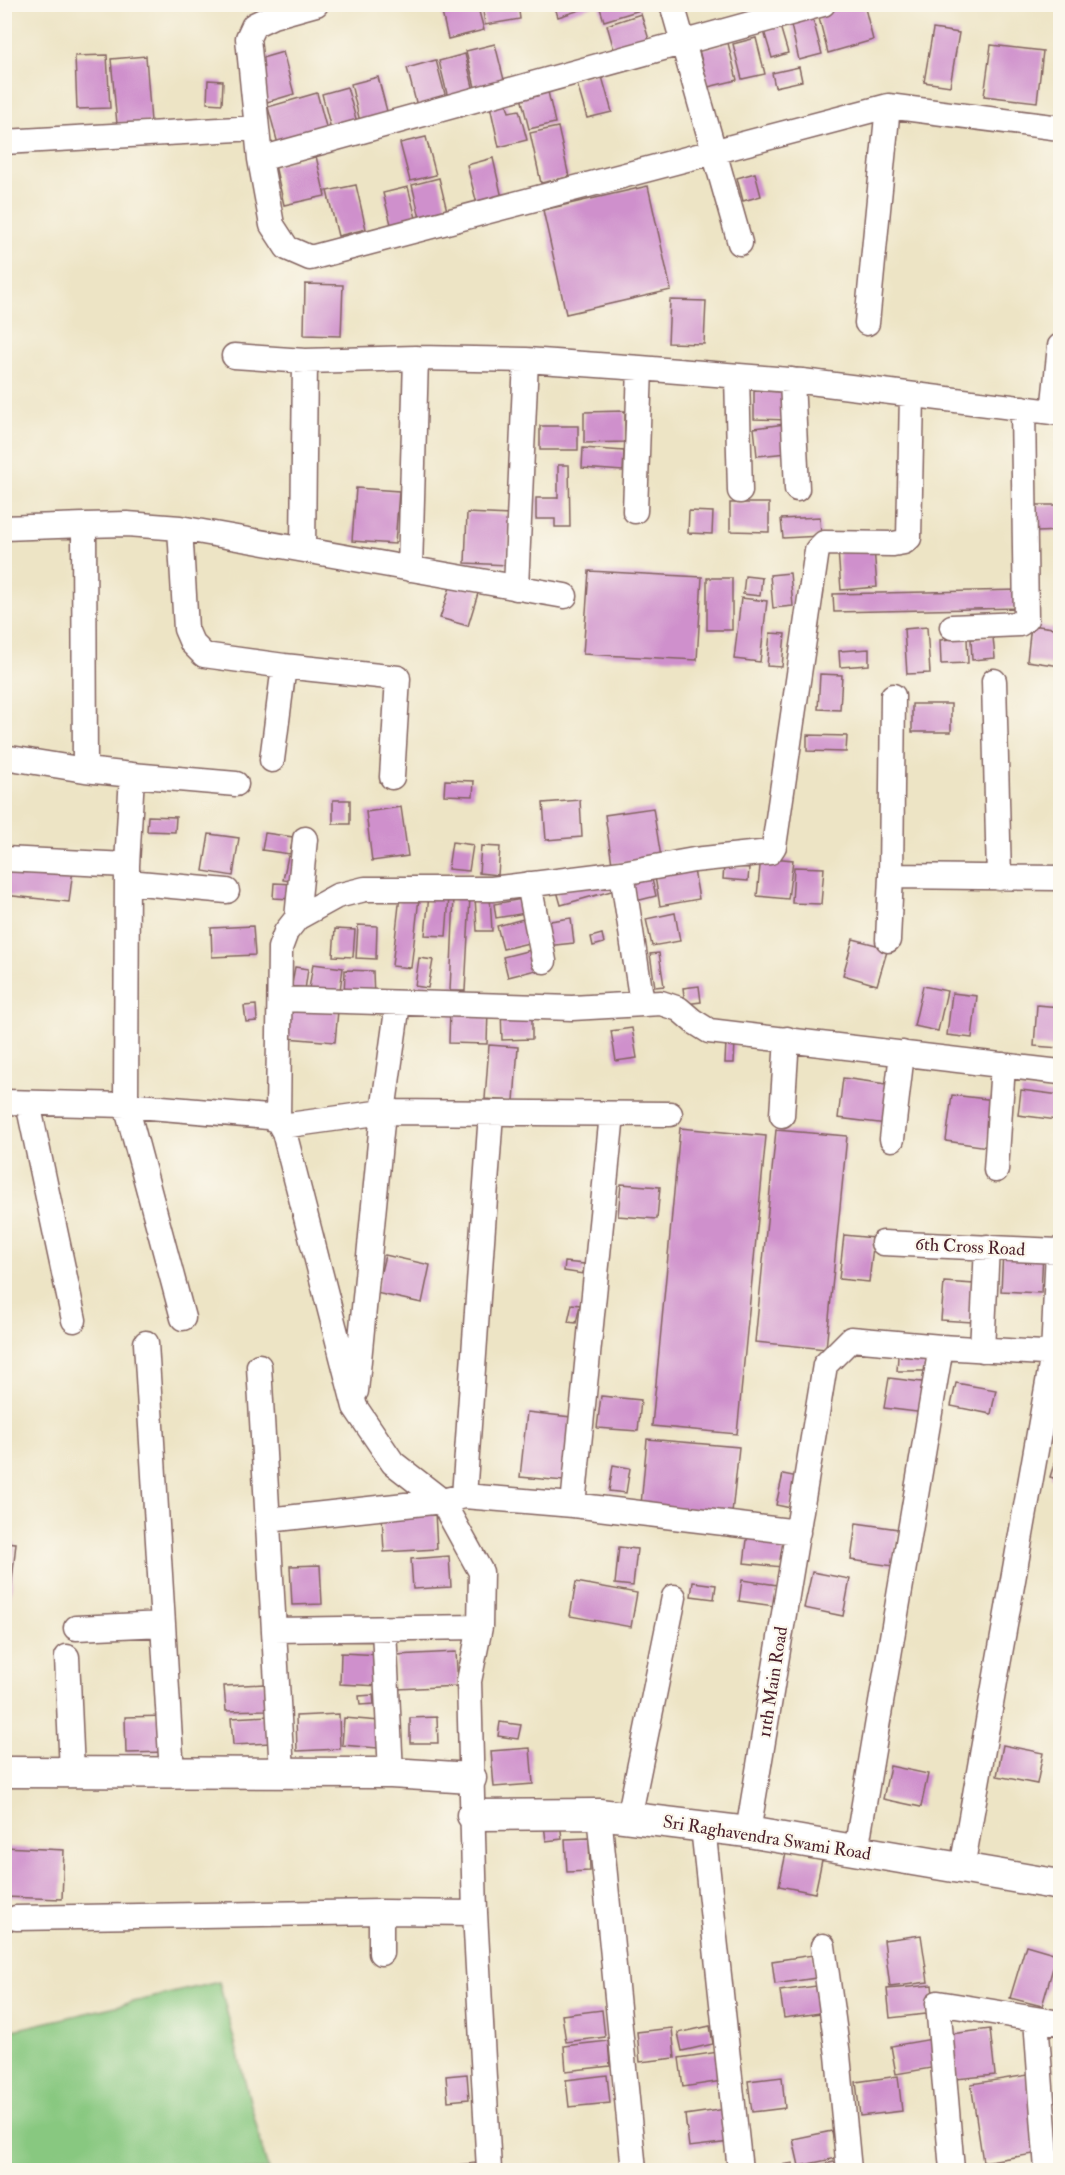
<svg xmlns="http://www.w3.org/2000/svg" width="1065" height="2175" viewBox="0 0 1065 2175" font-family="'IM FELL Double Pica',serif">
<rect width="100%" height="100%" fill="#fbf7ec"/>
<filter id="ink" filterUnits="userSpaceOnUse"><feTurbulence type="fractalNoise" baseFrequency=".0167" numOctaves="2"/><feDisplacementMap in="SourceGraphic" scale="12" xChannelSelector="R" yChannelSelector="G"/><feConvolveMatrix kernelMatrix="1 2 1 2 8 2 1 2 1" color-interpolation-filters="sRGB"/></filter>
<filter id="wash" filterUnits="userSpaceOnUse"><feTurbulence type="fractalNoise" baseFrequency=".008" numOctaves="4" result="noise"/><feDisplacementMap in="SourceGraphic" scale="24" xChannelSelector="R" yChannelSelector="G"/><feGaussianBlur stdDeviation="1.35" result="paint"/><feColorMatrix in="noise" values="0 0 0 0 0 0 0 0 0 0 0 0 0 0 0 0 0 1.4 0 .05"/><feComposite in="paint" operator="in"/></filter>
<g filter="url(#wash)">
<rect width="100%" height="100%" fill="#ede4c5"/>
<path fill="#88c880" stroke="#697456" stroke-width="1.5" d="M 219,1982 L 268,2170 L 7,2170 L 4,2161 L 5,2032 Z"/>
<g id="blocks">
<path fill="#cf90cc" d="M 440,4 L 477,4 L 484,30 L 448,39 Z
M 482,4 L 518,4 L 520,19 L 485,25 Z
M 554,4 L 596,4 L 596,5 L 558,17 Z
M 853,4 L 864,4 L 873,40 L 828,53 L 818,14 Z
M 599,5 L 638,5 L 640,10 L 604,21 Z
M 641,14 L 651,46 L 616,57 L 607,25 Z
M 812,16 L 822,54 L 799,60 L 790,21 Z
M 780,26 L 788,53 L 772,58 L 764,31 Z
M 933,29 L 959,33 L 950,86 L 924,82 Z
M 756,38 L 765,74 L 742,79 L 733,44 Z
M 728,43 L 737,80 L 708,87 L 699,50 Z
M 495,44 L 506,88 L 477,95 L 466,51 Z
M 991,45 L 1043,51 L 1037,102 L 984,96 Z
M 283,52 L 294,94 L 267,102 L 255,60 Z
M 465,54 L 474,91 L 448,98 L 439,61 Z
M 107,55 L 110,108 L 77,109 L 75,56 Z
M 146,56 L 151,122 L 117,124 L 111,59 Z
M 436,60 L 446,98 L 417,106 L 407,68 Z
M 799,67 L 802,81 L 775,87 L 772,73 Z
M 601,73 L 612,112 L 587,118 L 576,80 Z
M 378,77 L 388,115 L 360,122 L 351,84 Z
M 208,80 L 223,81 L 222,104 L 207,103 Z
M 347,87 L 358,126 L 332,133 L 322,94 Z
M 547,87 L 555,123 L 529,129 L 520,93 Z
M 317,93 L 328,134 L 279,148 L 268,107 Z
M 505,98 L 509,112 L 519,110 L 527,140 L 499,147 L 489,101 Z
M 558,127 L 569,177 L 541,183 L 530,133 Z
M 426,137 L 436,175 L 410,181 L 400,143 Z
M 316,156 L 325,196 L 284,205 L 275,165 Z
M 493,158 L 502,198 L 477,204 L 467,165 Z
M 755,173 L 761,196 L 743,201 L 737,178 Z
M 439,178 L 448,215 L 421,222 L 412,185 Z
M 356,185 L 366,229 L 338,236 L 327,191 Z
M 648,186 L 671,290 L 566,314 L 543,210 Z
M 408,187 L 417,222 L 392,228 L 383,193 Z
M 305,284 L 343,285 L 341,336 L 304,335 Z
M 670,300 L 706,301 L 704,344 L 668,343 Z
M 754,391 L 789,392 L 788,420 L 754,419 Z
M 625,411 L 625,442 L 584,443 L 584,412 Z
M 785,424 L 788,453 L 757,456 L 754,428 Z
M 540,426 L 578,426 L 578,450 L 540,450 Z
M 583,448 L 624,451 L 623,471 L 582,468 Z
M 558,465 L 569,465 L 570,527 L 555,527 L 555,519 L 536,519 L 536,498 L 558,498 Z
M 356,488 L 399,491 L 395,544 L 352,541 Z
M 730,503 L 769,503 L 769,532 L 730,531 Z
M 1036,505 L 1060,505 L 1060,531 L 1037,532 Z
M 689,511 L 713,512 L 712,534 L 688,533 Z
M 467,513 L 510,515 L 508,565 L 465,563 Z
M 820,517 L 821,536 L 783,538 L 781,519 Z
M 874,548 L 877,587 L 841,590 L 838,550 Z
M 589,571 L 702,577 L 697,660 L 583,654 Z
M 790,573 L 793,606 L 773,608 L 770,575 Z
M 745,576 L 762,578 L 760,596 L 743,594 Z
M 707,578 L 732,578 L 732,630 L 707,630 Z
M 452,581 L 479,590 L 468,626 L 440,618 Z
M 1020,590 L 1020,608 L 834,612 L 833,594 Z
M 741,598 L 767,601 L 760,662 L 734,659 Z
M 1031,625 L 1060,629 L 1060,666 L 1027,661 Z
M 927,627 L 930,673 L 907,674 L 904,629 Z
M 770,633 L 785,634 L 782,667 L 767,666 Z
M 993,637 L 995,658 L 972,660 L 971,639 Z
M 967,638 L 968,663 L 941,664 L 940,640 Z
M 869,649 L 869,665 L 840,667 L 839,651 Z
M 820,674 L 842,675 L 840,710 L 818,709 Z
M 912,704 L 951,704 L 951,732 L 912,732 Z
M 807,735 L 847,736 L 846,752 L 807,751 Z
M 445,780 L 474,781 L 473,796 L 444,795 Z
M 333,800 L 350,800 L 350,824 L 333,824 Z
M 580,800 L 582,837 L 546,840 L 543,803 Z
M 401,807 L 408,856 L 372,861 L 366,812 Z
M 653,808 L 661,857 L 612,864 L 605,815 Z
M 148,816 L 176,817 L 175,832 L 147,831 Z
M 265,833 L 293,837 L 290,854 L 262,850 Z
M 209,834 L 239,838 L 233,876 L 203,871 Z
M 452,842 L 473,845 L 469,871 L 448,869 Z
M 481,846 L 500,847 L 498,875 L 479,873 Z
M 288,856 L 300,858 L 296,882 L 283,880 Z
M 761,857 L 793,860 L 788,899 L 757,896 Z
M 4,863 L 73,869 L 69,902 L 4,895 Z
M 693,864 L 699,899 L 660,906 L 654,871 Z
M 724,866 L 749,868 L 748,881 L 723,879 Z
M 794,867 L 824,868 L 821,904 L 792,903 Z
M 651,875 L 656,896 L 636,901 L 631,880 Z
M 611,877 L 615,890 L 561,905 L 557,891 Z
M 274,883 L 293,884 L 292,899 L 273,898 Z
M 429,895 L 449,897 L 446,936 L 425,935 Z
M 400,896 L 419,898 L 411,968 L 392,966 Z
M 454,896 L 470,897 L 465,991 L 450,991 Z
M 490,896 L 492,931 L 477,931 L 475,897 Z
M 528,898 L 531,912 L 496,918 L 494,904 Z
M 675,913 L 680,941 L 652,946 L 646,919 Z
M 527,918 L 533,942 L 503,949 L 497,926 Z
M 571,918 L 574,943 L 546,946 L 543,922 Z
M 358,925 L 377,926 L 376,959 L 356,958 Z
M 253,926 L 255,955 L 212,957 L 211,928 Z
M 335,929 L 355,930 L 353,957 L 333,956 Z
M 602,934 L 604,943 L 593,946 L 591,937 Z
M 853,939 L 888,948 L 877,985 L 843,975 Z
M 535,949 L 540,969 L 508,977 L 503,957 Z
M 659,953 L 664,986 L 655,987 L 650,954 Z
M 419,958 L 433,960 L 428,988 L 415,986 Z
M 313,964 L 343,968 L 339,998 L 308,995 Z
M 295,967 L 308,969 L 304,997 L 290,995 Z
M 345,970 L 373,971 L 374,999 L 344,997 Z
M 699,986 L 701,1002 L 685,1004 L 683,988 Z
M 923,986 L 947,991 L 938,1031 L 914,1026 Z
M 952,993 L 977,996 L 972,1038 L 947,1035 Z
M 256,1005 L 257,1021 L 246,1022 L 244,1006 Z
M 1037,1005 L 1060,1007 L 1060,1048 L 1034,1046 Z
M 288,1007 L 338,1011 L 335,1042 L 286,1038 Z
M 450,1007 L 488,1008 L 487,1044 L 449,1043 Z
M 532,1007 L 532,1039 L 502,1040 L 501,1009 Z
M 632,1028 L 637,1058 L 616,1061 L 611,1031 Z
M 726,1041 L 735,1041 L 734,1063 L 725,1063 Z
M 489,1045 L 518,1047 L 514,1101 L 485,1099 Z
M 843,1078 L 893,1085 L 887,1124 L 838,1118 Z
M 1021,1090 L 1060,1095 L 1057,1120 L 1018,1115 Z
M 952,1095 L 995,1100 L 988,1147 L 946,1141 Z
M 680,1128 L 766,1136 L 737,1434 L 652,1426 Z
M 776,1130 L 847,1136 L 826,1349 L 755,1342 Z
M 621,1184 L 660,1187 L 657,1219 L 618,1216 Z
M 844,1235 L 874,1238 L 869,1282 L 839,1279 Z
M 1003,1250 L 1043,1252 L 1041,1293 L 1001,1291 Z
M 385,1255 L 430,1265 L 422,1303 L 376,1293 Z
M 565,1262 L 584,1264 L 583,1274 L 564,1271 Z
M 944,1282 L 974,1284 L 972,1322 L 941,1320 Z
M 572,1304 L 580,1305 L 576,1323 L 568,1322 Z
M 898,1356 L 926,1358 L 925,1371 L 897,1371 Z
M 889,1378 L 929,1383 L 925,1413 L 884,1408 Z
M 956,1383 L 996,1390 L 991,1414 L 951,1406 Z
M 601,1396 L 641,1400 L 638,1431 L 597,1428 Z
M 527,1412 L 571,1417 L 564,1481 L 520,1477 Z
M 647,1439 L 739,1447 L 732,1513 L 641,1505 Z
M 1060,1445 L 1060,1480 L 1050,1477 Z
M 613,1465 L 630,1468 L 626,1493 L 609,1491 Z
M 783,1474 L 798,1477 L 791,1508 L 776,1505 Z
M 435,1512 L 437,1549 L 384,1552 L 382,1515 Z
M 856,1523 L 898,1529 L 893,1566 L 851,1560 Z
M 748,1532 L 786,1537 L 782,1567 L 744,1563 Z
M 4,1542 L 16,1543 L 7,1629 L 4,1628 Z
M 619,1547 L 637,1549 L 633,1586 L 615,1584 Z
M 449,1556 L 451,1587 L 413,1589 L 411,1559 Z
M 320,1565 L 322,1604 L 292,1605 L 290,1566 Z
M 812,1572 L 850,1579 L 843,1616 L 804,1608 Z
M 742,1580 L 777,1585 L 774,1606 L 739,1601 Z
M 576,1582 L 637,1593 L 631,1627 L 570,1616 Z
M 693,1582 L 716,1585 L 714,1599 L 691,1596 Z
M 456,1652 L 458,1686 L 398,1689 L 396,1655 Z
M 341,1653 L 382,1655 L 380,1686 L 340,1684 Z
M 265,1684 L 266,1710 L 226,1711 L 224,1686 Z
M 373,1695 L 374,1704 L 360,1705 L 359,1696 Z
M 339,1714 L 340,1749 L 297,1751 L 296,1716 Z
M 166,1716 L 167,1752 L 126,1753 L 125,1717 Z
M 269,1716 L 270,1743 L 233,1745 L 231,1718 Z
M 437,1717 L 438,1743 L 410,1743 L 410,1718 Z
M 344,1718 L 380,1721 L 378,1748 L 342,1745 Z
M 500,1722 L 521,1725 L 518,1739 L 498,1736 Z
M 1003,1745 L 1043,1753 L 1037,1784 L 997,1776 Z
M 530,1748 L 533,1784 L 494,1787 L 491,1751 Z
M 890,1766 L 928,1774 L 921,1807 L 883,1799 Z
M 560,1822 L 562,1839 L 546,1841 L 544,1825 Z
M 589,1838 L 590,1871 L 567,1872 L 565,1839 Z
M 4,1847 L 64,1850 L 62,1899 L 4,1897 Z
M 786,1853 L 822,1860 L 815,1893 L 779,1886 Z
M 921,1935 L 928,1982 L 890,1987 L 884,1940 Z
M 1026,1945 L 1057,1954 L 1042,2006 L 1010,1998 Z
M 813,1955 L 816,1978 L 775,1984 L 772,1961 Z
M 932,1985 L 935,2013 L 890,2018 L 887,1989 Z
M 816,1986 L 820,2013 L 784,2018 L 780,1991 Z
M 602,2010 L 605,2037 L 566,2042 L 562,2015 Z
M 710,2026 L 713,2044 L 682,2051 L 678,2033 Z
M 672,2028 L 675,2058 L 640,2062 L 637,2032 Z
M 990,2029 L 995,2075 L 956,2079 L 951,2034 Z
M 938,2038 L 943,2066 L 896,2074 L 891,2046 Z
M 608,2041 L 610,2066 L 566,2071 L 564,2046 Z
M 718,2052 L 722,2081 L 683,2087 L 679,2058 Z
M 467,2074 L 469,2099 L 448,2101 L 446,2076 Z
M 607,2075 L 610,2103 L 569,2107 L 566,2080 Z
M 1028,2075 L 1040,2153 L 983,2162 L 971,2084 Z
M 898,2076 L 902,2111 L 860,2116 L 856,2082 Z
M 782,2077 L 785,2108 L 752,2112 L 748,2081 Z
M 726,2109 L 730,2142 L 689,2147 L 685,2115 Z
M 832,2131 L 837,2158 L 799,2166 L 793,2139 Z
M 839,2161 L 841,2170 L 801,2170 L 800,2169 Z
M 476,2163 L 477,2170 L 448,2170 L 447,2166 Z
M 793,2163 L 794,2170 L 755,2170 L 755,2169 Z"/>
</g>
</g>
<g filter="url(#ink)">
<use href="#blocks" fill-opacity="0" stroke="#836461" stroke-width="1.5"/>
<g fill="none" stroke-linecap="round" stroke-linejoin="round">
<g stroke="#836461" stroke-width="27">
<path id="minor" d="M 316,4 L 273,16 L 254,25 L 248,38 L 260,159 L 272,225 L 287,248 L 310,258 L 888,106 L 1060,128
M 672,4 L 740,243
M 4,142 L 256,128
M 260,159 L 823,4
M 867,323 L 888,106
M 234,356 L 305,361
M 737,376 L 740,491
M 792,380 L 797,489
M 1053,412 L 1060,346
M 635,511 L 640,368
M 4,528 L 84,525
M 180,528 L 186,629 L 192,643 L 204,655 L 284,666 L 398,678 L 392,777
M 303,549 L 305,361 L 416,358 L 526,360 L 640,368 L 802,381 L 1060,413
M 410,569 L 416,358
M 516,588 L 526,360
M 952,627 L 1020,624 L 1026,619 L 1023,408
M 994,681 L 999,878
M 893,696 L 891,876 L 1060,878
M 4,757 L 85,770 L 132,775 L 127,865 L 126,1105 L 183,1318
M 272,760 L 284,666
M 85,770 L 84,525 L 127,524 L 180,528 L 565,596
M 132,775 L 236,784
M 4,859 L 127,865
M 622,873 L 642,1003
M 128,882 L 227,891
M 529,884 L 544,961
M 297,918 L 305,839
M 888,940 L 891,876
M 280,999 L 572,1008 L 661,1003 L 679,1009 L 693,1021 L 709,1031 L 1060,1072
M 4,1102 L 126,1105 L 268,1117 L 278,1121
M 28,1103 L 74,1320
M 782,1115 L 787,1039
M 282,1126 L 383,1112 L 670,1114
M 892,1139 L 902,1053
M 996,1170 L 1003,1065
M 883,1243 L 1058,1251
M 146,1343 L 172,1773
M 982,1350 L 987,1247
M 259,1366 L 282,1772
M 356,1391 L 383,1112 L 398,1003
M 464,1496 L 491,1113
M 573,1505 L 612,1114
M 268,1520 L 442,1501 L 464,1496 L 573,1505 L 798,1532
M 76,1628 L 163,1624
M 384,1629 L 391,1773
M 274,1630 L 480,1627
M 67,1657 L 72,1772
M 599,1814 L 634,2170
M 629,1818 L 674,1597
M 703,1827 L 740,2170
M 748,1832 L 825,1365 L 851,1339 L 941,1347 L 1060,1354
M 856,1851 L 941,1347
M 962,1868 L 1053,1354 L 1058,1251 L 1060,1250
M 16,1918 L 381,1912 L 475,1913
M 823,1946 L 838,2055 L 849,2170
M 381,1953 L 381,1912
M 1036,2019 L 1047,2170
M 489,2170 L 475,1913 L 469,1681 L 480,1627 L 481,1572 L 442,1501 L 393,1463 L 355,1407 L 284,1132 L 278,1121 L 280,948 L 286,932 L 297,918 L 337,896 L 365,889 L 492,889 L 622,873 L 694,860 L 770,852 L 774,846 L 817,550 L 824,543 L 893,544 L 904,542 L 909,538 L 912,395
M 952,2170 L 938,2003 L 1060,2023"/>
</g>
<g stroke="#836461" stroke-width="33">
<path id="tertiary" d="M 4,1772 L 391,1773 L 471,1778
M 472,1815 L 599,1814 L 748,1832 L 1060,1885"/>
</g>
<use href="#minor" stroke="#fff" stroke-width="24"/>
<use href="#tertiary" stroke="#fff" stroke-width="30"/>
</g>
</g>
<g text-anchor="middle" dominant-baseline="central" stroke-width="4.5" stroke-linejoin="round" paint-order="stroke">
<g font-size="18" fill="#4a1f2b" stroke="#fbf7ec">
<text transform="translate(970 1247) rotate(3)">6th Cross Road</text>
<text transform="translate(773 1682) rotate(-81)">11th Main Road</text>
<text transform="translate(767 1838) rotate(9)">Sri Raghavendra Swami Road</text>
</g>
</g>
<rect width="1065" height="2175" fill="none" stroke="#fbf7ec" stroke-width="24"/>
</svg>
